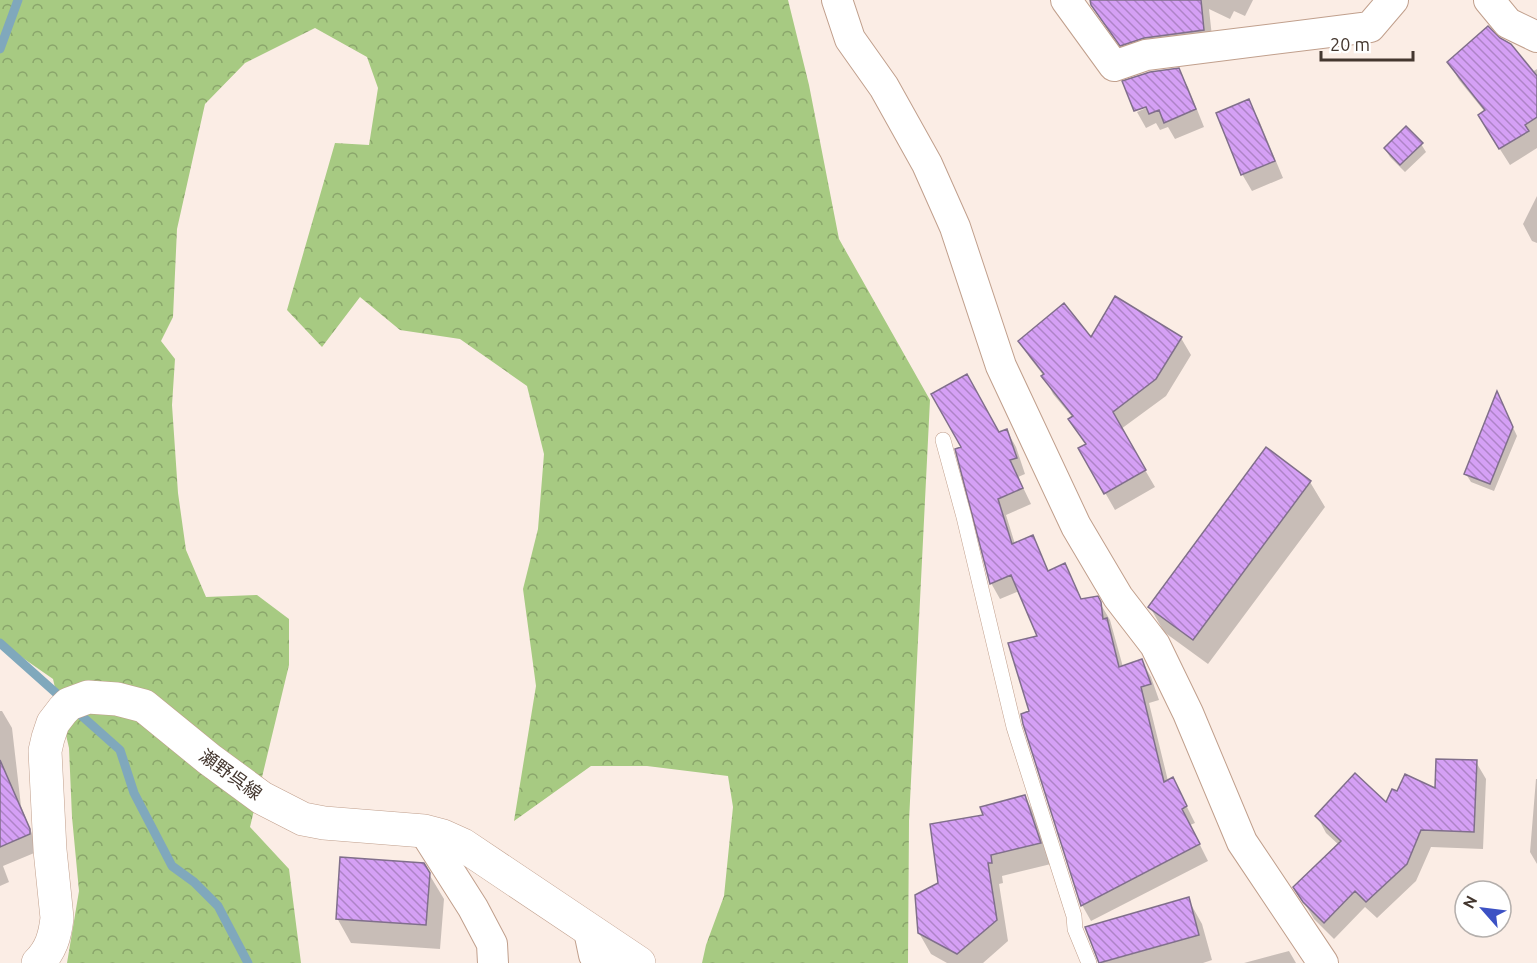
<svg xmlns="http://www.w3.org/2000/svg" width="1537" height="963" viewBox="0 0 1537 963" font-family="Ubuntu,'Noto Sans JP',sans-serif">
<defs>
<pattern id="forest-crowns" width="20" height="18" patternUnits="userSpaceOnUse" patternTransform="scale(1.5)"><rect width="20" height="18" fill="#a7ca82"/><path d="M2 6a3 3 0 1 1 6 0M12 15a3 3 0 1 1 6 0" fill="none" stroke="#8aa56b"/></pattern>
<pattern id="building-back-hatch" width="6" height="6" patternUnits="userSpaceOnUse" patternTransform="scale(1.5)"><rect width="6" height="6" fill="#d5a0f5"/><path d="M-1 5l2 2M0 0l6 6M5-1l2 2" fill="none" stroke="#ae83c7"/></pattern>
</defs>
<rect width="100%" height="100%" fill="#fbede5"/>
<path fill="url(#forest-crowns)" d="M 0,0 L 788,0 L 809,85 L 839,239 L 930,400 L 909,821 L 908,963 L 702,963 L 706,945 L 724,896 L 733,807 L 728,776 L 647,766 L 591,766 L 514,821 L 536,686 L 523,589 L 538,529 L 544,454 L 527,386 L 460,339 L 400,330 L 360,297 L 322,347 L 287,310 L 335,143 L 369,145 L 378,88 L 367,57 L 315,28 L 245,63 L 205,104 L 177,229 L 173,317 L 161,341 L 175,359 L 172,405 L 178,493 L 186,550 L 206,597 L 257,595 L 289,619 L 289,665 L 250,827 L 289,869 L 301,963 L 67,963 L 79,891 L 72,817 L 69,748 L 53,679 L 0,642 Z"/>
<path fill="#0003" d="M 1092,0 L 1253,0 L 1245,16 L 1234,11 L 1230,19 L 1209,9 L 1213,46 L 1131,61 L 1102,21 L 1092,4 Z
M 1449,63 L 1532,72 L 1537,69 L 1537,148 L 1510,165 L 1489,132 L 1485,112 L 1459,80 Z
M 1178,70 L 1188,87 L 1204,127 L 1175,139 L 1168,127 L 1160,130 L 1156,123 L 1146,128 L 1137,112 L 1153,105 Z
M 1248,101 L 1258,118 L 1283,178 L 1252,191 L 1242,174 Z
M 1421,144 L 1426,152 L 1405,172 L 1390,157 L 1385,149 Z
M 1537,196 L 1537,243 L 1532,241 L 1523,224 Z
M 1181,338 L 1191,355 L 1166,396 L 1121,429 L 1155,487 L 1115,510 L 1080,449 L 1086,445 L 1070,420 L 1073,418 L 1053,394 L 1044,376 L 1030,358 L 1020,342 Z
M 1498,395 L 1517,436 L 1494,491 L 1471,482 L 1466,474 Z
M 1007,431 L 1016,447 L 1025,474 L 1018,477 L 1031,504 L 1006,515 L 1015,544 L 1032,537 L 1049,572 L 1065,565 L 1082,600 L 1097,598 L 1110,620 L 1123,667 L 1142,661 L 1151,677 L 1159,700 L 1149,703 L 1168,781 L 1181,795 L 1195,823 L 1190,825 L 1208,861 L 1091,921 L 1082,905 L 1039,637 L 1019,591 L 1000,599 L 991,583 L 998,434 Z
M 1310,482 L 1325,507 L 1208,664 L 1164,632 L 1150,607 Z
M 0,711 L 2,711 L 12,728 L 21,806 L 39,851 L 3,866 L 9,882 L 0,886 Z
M 1476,762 L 1486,779 L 1483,849 L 1431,847 L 1416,881 L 1377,918 L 1365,907 L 1334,939 L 1314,919 L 1295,887 L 1339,845 L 1326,833 L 1317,816 L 1386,805 L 1398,793 L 1436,790 Z
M 1536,779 L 1537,779 L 1537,864 L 1530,852 Z
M 1025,797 L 1037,818 L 1051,864 L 1002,876 L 1003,883 L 999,884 L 1008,941 L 983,963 L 947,963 L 931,954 L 919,933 L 940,884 L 984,817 Z
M 429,874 L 444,899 L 440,949 L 351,943 L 337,918 Z
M 1188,899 L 1202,924 L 1212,960 L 1203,963 L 1100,963 L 1087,928 Z
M 1289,951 L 1296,963 L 1244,963 Z"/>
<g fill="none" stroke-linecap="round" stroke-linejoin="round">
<path stroke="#80a8bc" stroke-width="9" d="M 0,49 L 18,0
M 0,643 L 120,750 L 134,793 L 172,866 L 194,882 L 218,906 L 248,963"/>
</g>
<path fill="url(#building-back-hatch)" stroke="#806f8b" stroke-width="1.5" d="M 1090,0 L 1201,0 L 1204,30 L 1144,38 L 1120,46 L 1091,5 Z
M 1488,26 L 1500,38 L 1511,44 L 1537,76 L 1537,117 L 1525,125 L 1529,131 L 1499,149 L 1478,115 L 1485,110 L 1447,62 Z
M 1179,68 L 1196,109 L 1164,123 L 1159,110 L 1149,114 L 1146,107 L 1134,111 L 1122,81 L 1150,72 Z
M 1249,99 L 1275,161 L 1241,175 L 1216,113 Z
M 1406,126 L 1423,143 L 1400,165 L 1384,148 Z
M 1115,296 L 1182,337 L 1156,379 L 1113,412 L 1146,470 L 1104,494 L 1078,448 L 1086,444 L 1068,419 L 1073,416 L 1041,376 L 1044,374 L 1018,341 L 1064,303 L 1091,337 Z
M 967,374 L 999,432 L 1007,429 L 1017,458 L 1010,460 L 1023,488 L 998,499 L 1012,544 L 1033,535 L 1048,571 L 1065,563 L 1081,599 L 1098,596 L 1101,602 L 1103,619 L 1107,618 L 1119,667 L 1142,659 L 1151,684 L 1141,687 L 1164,782 L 1173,777 L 1187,806 L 1182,809 L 1200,844 L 1081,906 L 1023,724 L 1021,714 L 1029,711 L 1008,643 L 1037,636 L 1011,575 L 990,584 L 955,449 L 961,447 L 931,394 Z
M 1497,391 L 1513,427 L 1490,484 L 1464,474 Z
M 1266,447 L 1311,481 L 1193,640 L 1148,607 Z
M 1436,759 L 1477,760 L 1474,832 L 1421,830 L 1407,864 L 1366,902 L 1355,891 L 1324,923 L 1303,902 L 1293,887 L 1341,841 L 1315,816 L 1355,773 L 1386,802 L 1392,789 L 1397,791 L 1405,774 L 1435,788 Z
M 0,760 L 30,829 L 30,834 L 0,847 Z
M 1025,795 L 1041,843 L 991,855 L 992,863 L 988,863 L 997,920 L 957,954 L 918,933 L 915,895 L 938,883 L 930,824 L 983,815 L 980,807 Z
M 340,857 L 424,863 L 430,873 L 426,925 L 336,919 Z
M 1189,897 L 1199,935 L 1099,963 L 1085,927 Z"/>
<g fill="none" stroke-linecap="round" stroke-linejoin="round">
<g stroke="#c09f8c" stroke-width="16">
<path id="service" d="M 943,440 L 964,517 L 1014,727 L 1074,916 L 1075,929 L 1089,963"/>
</g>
<g stroke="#c09f8c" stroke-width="32">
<path id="minor" d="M 837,0 L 850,39 L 884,87 L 927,164 L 955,227 L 1001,366 L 1076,526 L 1118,597 L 1155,645 L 1188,713 L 1242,842 L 1323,963
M 1066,0 L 1114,66 L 1146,55 L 1370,27 L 1393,0
M 1489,0 L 1508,23 L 1537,37
M 424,831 L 473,908 L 492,944 L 493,963
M 589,931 L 594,955 L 600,963"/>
</g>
<g stroke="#c09f8c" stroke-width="34">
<path id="secondary" d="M 38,963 C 51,950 55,936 57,918 L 50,850 L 45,751 L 48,738 L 53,723 L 63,710 L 69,704 L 88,697 L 117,699 L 144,706 L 209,759 L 262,798 L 303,819 L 324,823 L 424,831 L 443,836 L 463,845 L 639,963"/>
</g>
<use href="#service" stroke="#fff" stroke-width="15"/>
<use href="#minor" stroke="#fff" stroke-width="30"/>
<use href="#secondary" stroke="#fff" stroke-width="33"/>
</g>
<g text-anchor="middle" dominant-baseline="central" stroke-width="5" stroke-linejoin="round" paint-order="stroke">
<g font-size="18" fill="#44372f" stroke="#fff">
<text transform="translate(231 774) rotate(36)">瀬野呉線</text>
</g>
</g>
<g transform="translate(1483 909) rotate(298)"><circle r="28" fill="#ffffff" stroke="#b4afac" stroke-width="1.5"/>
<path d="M0-4.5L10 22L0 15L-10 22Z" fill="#3c51c4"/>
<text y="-9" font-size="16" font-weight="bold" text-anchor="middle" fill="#44372f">N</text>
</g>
<path d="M1321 51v9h92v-9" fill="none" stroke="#44372f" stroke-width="3"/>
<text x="1330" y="51" font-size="18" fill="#44372f" stroke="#ffffff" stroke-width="4.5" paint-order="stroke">20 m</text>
</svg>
